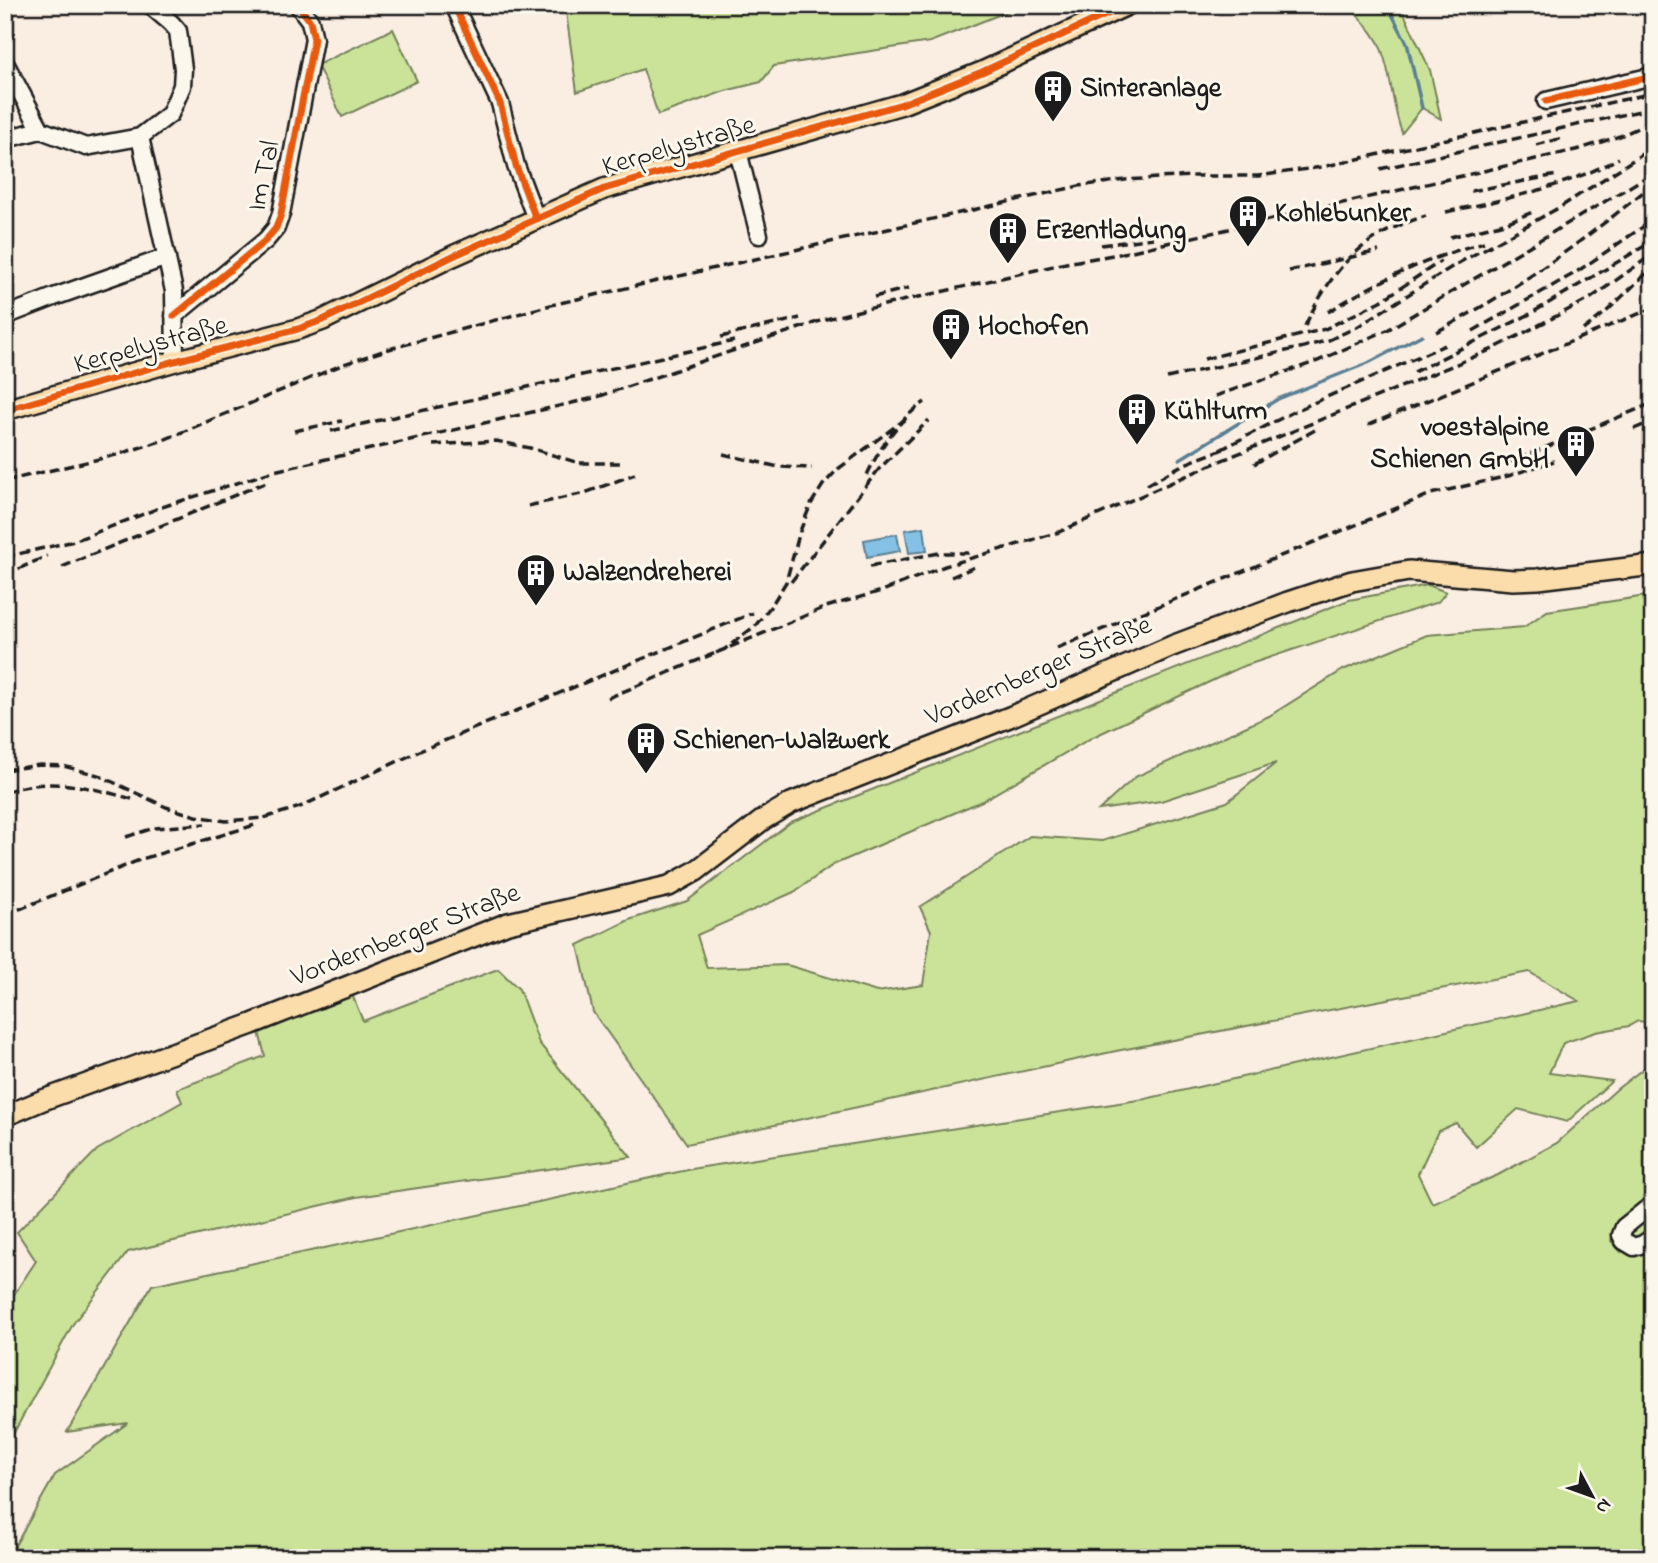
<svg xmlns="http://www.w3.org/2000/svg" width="1658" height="1563" viewBox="0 0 1658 1563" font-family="'Indie Flower',sans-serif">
<rect width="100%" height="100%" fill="#faeee2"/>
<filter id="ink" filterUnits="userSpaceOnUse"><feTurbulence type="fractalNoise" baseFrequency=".0143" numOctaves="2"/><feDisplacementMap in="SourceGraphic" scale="14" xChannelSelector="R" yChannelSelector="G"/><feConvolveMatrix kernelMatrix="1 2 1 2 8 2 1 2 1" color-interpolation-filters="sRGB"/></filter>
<g filter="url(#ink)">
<path fill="#cbe399" stroke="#74805a" stroke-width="2" d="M 565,5 L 1024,5 L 930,42 L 774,66 L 761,82 L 725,91 L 658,115 L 643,69 L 577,92 Z
M 1349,5 L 1400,5 L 1430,70 L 1441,119 L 1422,108 L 1402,133 C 1392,106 1392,77 1382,51 C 1376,32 1360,20 1349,5 Z
M 393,29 L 417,81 L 342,117 L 317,65 Z
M 1428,585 L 1446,592 L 1438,602 L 1241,667 L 1093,737 L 982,801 L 833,865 L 794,892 L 697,935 L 707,968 L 787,965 L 877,992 L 923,985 L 931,931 L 920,907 L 1030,836 L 1102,841 L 1227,802 L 1276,763 L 1161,801 L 1099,810 L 1135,777 L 1269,716 L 1343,670 L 1427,635 L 1524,627 L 1547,611 L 1653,595 L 1653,1023 L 1638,1021 L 1629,1026 L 1596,1032 L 1563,1043 L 1549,1073 L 1612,1081 L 1567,1122 L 1518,1109 L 1476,1147 L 1456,1123 L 1438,1131 L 1418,1174 L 1432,1203 L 1498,1175 L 1557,1143 L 1617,1089 L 1653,1061 L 1653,1197 L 1614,1227 L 1611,1241 L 1621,1252 L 1626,1247 L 1653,1241 L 1653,1558 L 8,1558 L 55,1475 L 128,1423 L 67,1432 L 152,1285 L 697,1168 L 1145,1099 L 1579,1001 L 1529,972 L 1116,1051 L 687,1144 L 593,1012 L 578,945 L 629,920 L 687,901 L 791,822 L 1349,600 Z
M 498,969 L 519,989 L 539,1043 L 631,1157 L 356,1197 L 128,1252 L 73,1324 L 5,1449 L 5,1308 L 36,1261 L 17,1232 L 97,1150 L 182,1102 L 177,1089 L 265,1056 L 259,1032 L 351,992 L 363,1021 Z
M 1653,1207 L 1653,1233 L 1636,1239 L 1630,1234 L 1630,1228 Z"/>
<path fill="#84c1e4" stroke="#5a7f94" stroke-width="2" d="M 924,527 L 927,551 L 909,553 L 905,530 Z
M 897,534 L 900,551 L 867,557 L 864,540 Z"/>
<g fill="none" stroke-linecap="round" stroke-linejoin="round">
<path stroke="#5a7f94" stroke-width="3.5" d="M 1387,5 L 1407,43 L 1422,108
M 1180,459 L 1278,399 L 1368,363 L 1422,335"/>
<g stroke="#1c1c1c" stroke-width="21">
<path id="minor" d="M 454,5 L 500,103 L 516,166 L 536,219
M 5,63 L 41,130
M 1546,101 L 1653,76
M 140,137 L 174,291 L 175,361
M 5,139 L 41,130 L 86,147 L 140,137 L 170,114 L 182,86 L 183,69 L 178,31 L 171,23 L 150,5
M 738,151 L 759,235
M 5,316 L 54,297 L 167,257
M 174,316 L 266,240 L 276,228 L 281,214 L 314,39 L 310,21 L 298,5
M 1653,1204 L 1624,1227 L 1621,1235 L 1624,1241 L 1634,1247 L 1643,1244 L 1653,1237"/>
</g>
<g stroke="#1c1c1c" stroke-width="24">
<path id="major" d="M 5,410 L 175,361 L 298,329 L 323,320 L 453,256 L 604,189 L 902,104 L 982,72 L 1127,5
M 5,1116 L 43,1100 L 252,1024 L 508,923 L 669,886 L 696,871 L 764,819 L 791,803 L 1012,716 L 1172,646 L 1288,602 L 1352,581 L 1409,571 L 1513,580 L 1538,579 L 1653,565"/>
</g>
<use href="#minor" stroke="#fbf7ec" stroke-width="16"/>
<use href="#major" stroke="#fbddab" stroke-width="19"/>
<path stroke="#1c1c1c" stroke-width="3.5" stroke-dasharray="10 5" stroke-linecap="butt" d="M 1536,145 L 1563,138
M 1380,169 L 1653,108
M 1471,191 L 1557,175
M 1446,212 C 1505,199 1565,188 1619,158
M 1450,237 L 1508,222 L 1535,211
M 1101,245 L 1153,238
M 1289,271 L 1379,251
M 1652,291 L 1653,291
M 874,297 L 909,288
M 1328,312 C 1377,281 1428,258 1484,242
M 1305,326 C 1333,267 1362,235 1426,216
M 1583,330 L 1605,313 L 1653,267
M 1473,331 L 1575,273 L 1653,220
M 1436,332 C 1515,291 1585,240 1653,184
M 721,337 L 800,318
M 1204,359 L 1325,329 L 1381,301 L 1441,261
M 1414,372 L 1530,314 L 1653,241
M 1167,378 L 1304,347 L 1329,340 L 1357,327 L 1455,265 L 1562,206 L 1653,147
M 1215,396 L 1318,361 L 1389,329 L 1653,173
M 1368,425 L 1653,308
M 1634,429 L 1653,421
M 294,431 L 342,421
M 331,431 L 734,341
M 433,445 L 496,441 L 530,448 L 579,463 L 623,463
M 1220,450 L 1295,411 L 1445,345
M 723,454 L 779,467 L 812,468
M 1254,464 L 1315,430
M 1503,465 L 1653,403
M 867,475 C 880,447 899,419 925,402
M 5,481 L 116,455 L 161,441 L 344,364 L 389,349 L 551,305 L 1079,186 L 1125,180 L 1192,176 L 1258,176 L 1322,167 L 1653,93
M 1147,485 L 1182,465 L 1226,448
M 528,506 L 585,493 L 635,474
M 5,557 L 74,541 L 159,508 L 274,471 L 594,398 L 826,319 L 854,312 L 1066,263 L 1119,254 L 1580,149 L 1620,136 L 1653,121
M 870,566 L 939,553 L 970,553
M 62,567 L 269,481
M 5,575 L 47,556
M 951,577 L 977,566
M 791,582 L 879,469 L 929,420
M 1057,648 L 1431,494 L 1508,476 L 1554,461
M 716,653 L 826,607 L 882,591 L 945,566 L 1059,532 L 1220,461 L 1493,349 L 1591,298 L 1653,254
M 608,698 L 725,649 L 755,626 L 771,606 L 786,582 L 800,531 L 811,504 L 823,485 L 838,469 L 908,417
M 5,770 L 40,765 L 63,766 L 98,775 L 166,807 L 196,816 L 226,821 L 264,818 L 300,807 L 422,750 L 753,613
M 5,792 C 49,776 89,787 132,799
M 126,837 L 154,828 L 205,824
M 5,915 L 142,859 L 255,825"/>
<g stroke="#fbf7ec" stroke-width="11">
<path id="cycleway" d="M 454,5 L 500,103 L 516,166 L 536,219
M 1546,101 L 1653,76
M 174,316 L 266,240 L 276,228 L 281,214 L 314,39 L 310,21 L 298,5
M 5,410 L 175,361 L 298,329 L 323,320 L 453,256 L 604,189 L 902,104 L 982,72 L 1127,5"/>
</g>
<use href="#cycleway" stroke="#e8590c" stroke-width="7"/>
</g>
</g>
<defs>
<g id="building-pin" transform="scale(2.0125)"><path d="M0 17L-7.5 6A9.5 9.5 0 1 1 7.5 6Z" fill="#1c1c1c" stroke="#fbf7ec"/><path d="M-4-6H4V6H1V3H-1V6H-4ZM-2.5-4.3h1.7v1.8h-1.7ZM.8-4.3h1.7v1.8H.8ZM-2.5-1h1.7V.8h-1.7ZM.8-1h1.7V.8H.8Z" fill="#fff"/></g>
</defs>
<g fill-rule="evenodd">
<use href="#building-pin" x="1053" y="89"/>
<use href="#building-pin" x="1248" y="214"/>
<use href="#building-pin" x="1008" y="231"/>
<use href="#building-pin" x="951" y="327"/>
<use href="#building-pin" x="1137" y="412"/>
<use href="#building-pin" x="1576" y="444"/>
<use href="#building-pin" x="536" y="573"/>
<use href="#building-pin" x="646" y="741"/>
</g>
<g text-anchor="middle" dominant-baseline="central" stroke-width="6" stroke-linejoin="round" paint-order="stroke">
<g font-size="28" font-weight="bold" fill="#1c1c1c" stroke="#fbf7ec" text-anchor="start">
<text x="1080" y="89">Sinteranlage</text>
<text x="1275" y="214">Kohlebunker</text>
<text x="1035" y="231">Erzentladung</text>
<text x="978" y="327">Hochofen</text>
<text x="1164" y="412">Kühlturm</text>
<text x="1549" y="428" text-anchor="end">voestalpine<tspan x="1549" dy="32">Schienen GmbH</tspan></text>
<text x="563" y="573">Walzendreherei</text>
<text x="673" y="741">Schienen-Walzwerk</text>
</g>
<g font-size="28" fill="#1c1c1c" stroke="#fbf7ec">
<text transform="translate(679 147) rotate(-16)">Kerpelystraße</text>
<text transform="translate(265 176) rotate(-78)">Im Tal</text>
<text transform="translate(151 346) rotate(-15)">Kerpelystraße</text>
<text transform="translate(1039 672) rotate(-23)">Vordernberger Straße</text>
<text transform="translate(406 936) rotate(-21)">Vordernberger Straße</text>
</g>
</g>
<rect width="1658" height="1563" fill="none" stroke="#fbf7ec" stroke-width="28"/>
<rect x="14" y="14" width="1630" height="1535" fill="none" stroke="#1c1c1c" stroke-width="2.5" filter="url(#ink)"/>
<g transform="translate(1592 1496) rotate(131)" stroke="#fbf7ec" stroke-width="5" paint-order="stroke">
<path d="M0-5L12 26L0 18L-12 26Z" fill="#1c1c1c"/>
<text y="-10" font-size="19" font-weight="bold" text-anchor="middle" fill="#1c1c1c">N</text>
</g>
</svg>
